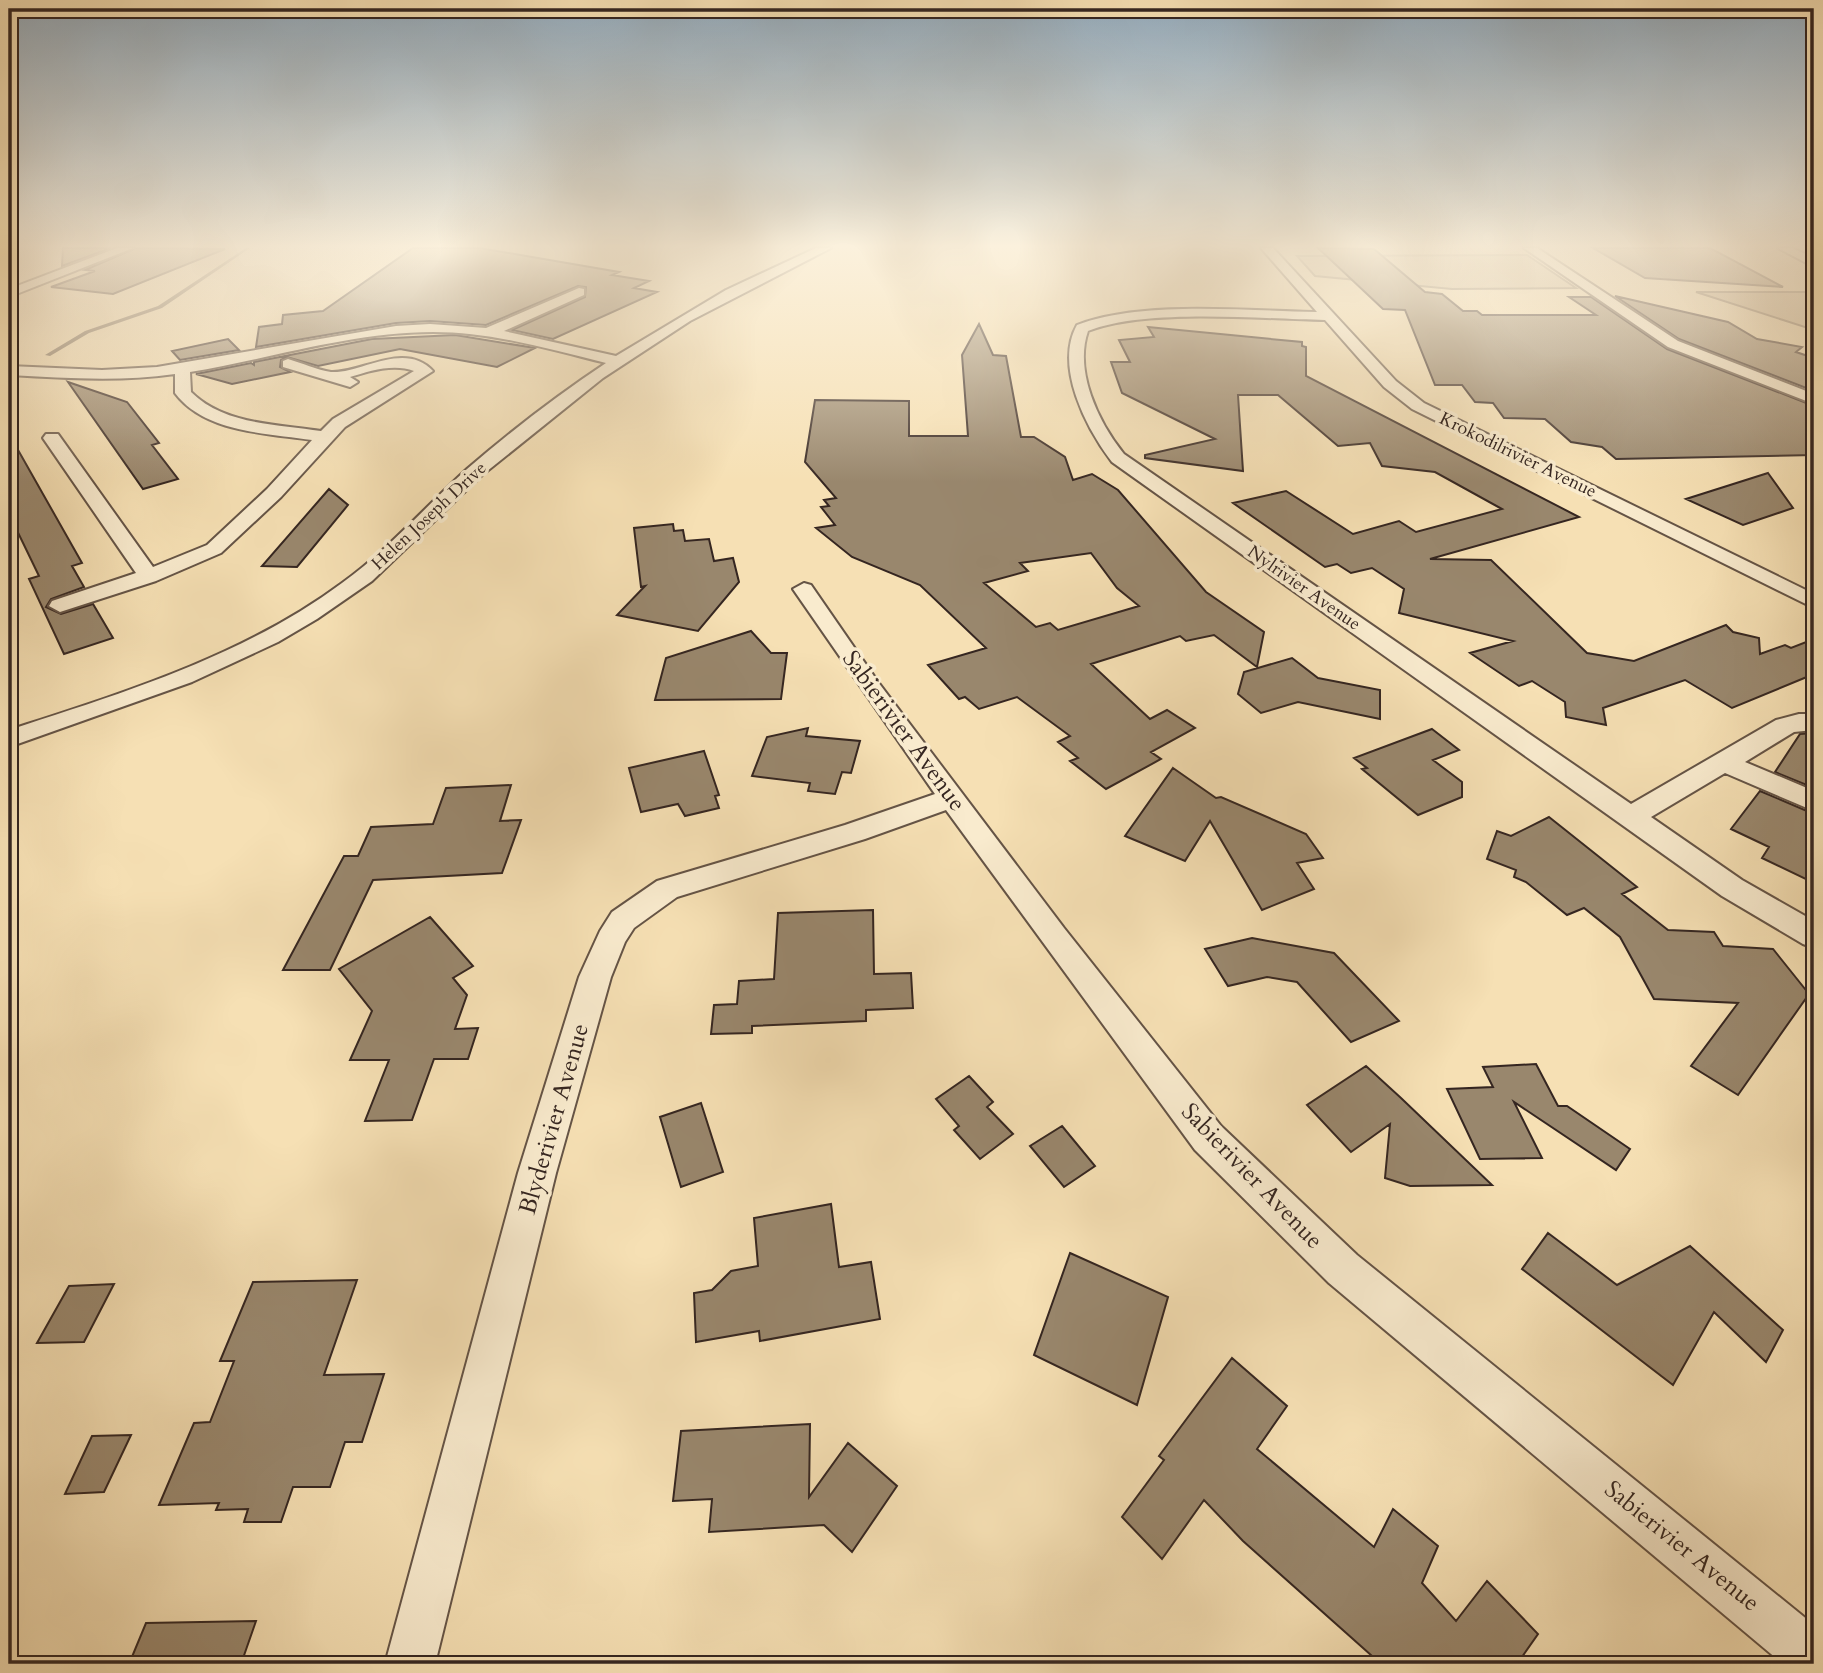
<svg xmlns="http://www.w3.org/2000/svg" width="1823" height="1673" viewBox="0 0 1823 1673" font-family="Cardo,serif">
<rect width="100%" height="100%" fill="#f6e0b4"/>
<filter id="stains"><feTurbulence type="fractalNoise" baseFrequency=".00286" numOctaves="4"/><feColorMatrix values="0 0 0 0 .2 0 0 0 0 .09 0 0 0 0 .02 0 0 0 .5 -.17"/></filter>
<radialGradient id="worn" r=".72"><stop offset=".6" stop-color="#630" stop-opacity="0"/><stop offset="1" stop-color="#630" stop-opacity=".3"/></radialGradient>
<path fill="#d5c09b" stroke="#85735e" stroke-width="2" d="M 1527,255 L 1576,288 L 1452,289 L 1315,276 L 1297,256 Z
M 1696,292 L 1814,292 L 1814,330 Z"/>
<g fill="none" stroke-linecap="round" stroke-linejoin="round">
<path fill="#81705b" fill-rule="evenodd" d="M 246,248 L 250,248 L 162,308 L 89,333 L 50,356 L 45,355 L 85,331 L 158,306 Z"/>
</g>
<path fill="#99876d" stroke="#352621" stroke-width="2" fill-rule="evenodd" d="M 63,248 L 111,248 L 62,266 Z
M 136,248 L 225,249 L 113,294 L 51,287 L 95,271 L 85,270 Z
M 413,248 L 480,248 L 619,272 L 612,275 L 649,281 L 634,288 L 657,292 L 553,339 L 512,330 L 585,297 L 586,287 L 578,286 L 486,325 L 430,321 L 396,323 L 256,347 L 259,327 L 282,324 L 283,315 L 323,311 Z
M 1318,248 L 1374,249 L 1425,292 L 1442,294 L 1463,311 L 1477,311 L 1482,315 L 1596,315 L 1569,297 L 1591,297 L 1667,349 L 1814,406 L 1814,455 L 1616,459 L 1602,447 L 1571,442 L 1545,419 L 1504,418 L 1493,403 L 1475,402 L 1462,385 L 1435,385 L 1405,310 L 1383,309 Z
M 1593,248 L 1710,248 L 1783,287 L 1645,278 Z
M 1615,296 L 1728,322 L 1757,339 L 1802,347 L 1796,352 L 1814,358 L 1814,391 L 1679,339 Z
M 979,324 L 993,355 L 1006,356 L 1021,437 L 1034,437 L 1065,457 L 1073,480 L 1092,474 L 1118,490 L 1206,592 L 1264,632 L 1257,667 L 1214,635 L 1186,641 L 1180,636 L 1091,664 L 1150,719 L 1167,710 L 1195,728 L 1151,752 L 1161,759 L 1106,789 L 1070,761 L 1078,758 L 1058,742 L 1070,736 L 1017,697 L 979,709 L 965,697 L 959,699 L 928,665 L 986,648 L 920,585 L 852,557 L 816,528 L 835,525 L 821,507 L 829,506 L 824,500 L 836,498 L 805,462 L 815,400 L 909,401 L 909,436 L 968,436 L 962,355 ZM 1091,553 L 1117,588 L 1139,606 L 1058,630 L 1050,623 L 1036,627 L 984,583 L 1028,571 L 1020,563 Z
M 1148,327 L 1302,342 L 1302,346 L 1306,347 L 1306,376 L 1579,517 L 1430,559 L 1491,560 L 1587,653 L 1634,661 L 1726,625 L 1733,632 L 1759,638 L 1760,654 L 1785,645 L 1791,648 L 1814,639 L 1814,674 L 1732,708 L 1685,680 L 1603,708 L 1606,725 L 1566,717 L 1565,702 L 1532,681 L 1519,686 L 1470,653 L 1513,641 L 1399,613 L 1404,589 L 1372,568 L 1351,573 L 1337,564 L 1325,567 L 1233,503 L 1286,491 L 1353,534 L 1399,521 L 1416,532 L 1502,509 L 1435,472 L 1382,466 L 1370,443 L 1338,446 L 1278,395 L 1238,395 L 1243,471 L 1145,458 L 1145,455 L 1215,439 L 1122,393 L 1111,362 L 1130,362 L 1119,340 L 1154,337 Z
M 455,335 L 535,348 L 497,367 L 400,349 L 318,366 L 287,357 L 281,360 L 280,367 L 290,372 L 232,384 L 196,374 L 251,363 L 254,365 L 254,362 L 372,339 Z
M 228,339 L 239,350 L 180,360 L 172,351 Z
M 68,382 L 127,402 L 159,443 L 152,445 L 178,479 L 143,489 Z
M 9,434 L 82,563 L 72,566 L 84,587 L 51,599 L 46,607 L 61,614 L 93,604 L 113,638 L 64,654 L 29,579 L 39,576 L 9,514 Z
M 1768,473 L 1793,508 L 1743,525 L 1686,499 Z
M 329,489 L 348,505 L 297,567 L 262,566 Z
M 673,524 L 674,531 L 683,530 L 685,541 L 709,539 L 714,561 L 733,558 L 739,582 L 698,631 L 617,615 L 645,586 L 641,587 L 634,528 Z
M 751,631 L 771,653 L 787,653 L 781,699 L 655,700 L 666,658 Z
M 1292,658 L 1318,678 L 1380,690 L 1380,719 L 1298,702 L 1261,713 L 1238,694 L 1244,672 Z
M 808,728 L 806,736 L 860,741 L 851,773 L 842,772 L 835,794 L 808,791 L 810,783 L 752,776 L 767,737 Z
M 1432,729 L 1459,750 L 1433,760 L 1462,782 L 1462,797 L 1418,815 L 1362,769 L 1367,768 L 1354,758 Z
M 1814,733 L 1814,788 L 1775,772 L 1800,734 Z
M 704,751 L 719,795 L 715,796 L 719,808 L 685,816 L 678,804 L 641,812 L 629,768 Z
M 1173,768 L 1216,798 L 1221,797 L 1306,834 L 1323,858 L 1297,863 L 1314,889 L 1262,910 L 1210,821 L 1185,861 L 1125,836 Z
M 511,785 L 500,821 L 521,820 L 502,873 L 373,880 L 330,970 L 283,970 L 344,856 L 358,856 L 371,827 L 433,824 L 446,788 Z
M 1760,791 L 1814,814 L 1814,883 L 1762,858 L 1769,847 L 1731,829 Z
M 1549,817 L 1637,887 L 1622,894 L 1668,930 L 1714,932 L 1723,946 L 1773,949 L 1809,994 L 1738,1095 L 1691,1066 L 1738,1003 L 1654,999 L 1620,937 L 1584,908 L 1567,915 L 1526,882 L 1514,877 L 1516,870 L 1487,859 L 1497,831 L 1511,836 Z
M 873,910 L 874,974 L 911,973 L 913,1008 L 866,1010 L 866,1021 L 752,1026 L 752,1033 L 711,1034 L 714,1005 L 737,1004 L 739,981 L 774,979 L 778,913 Z
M 430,917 L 473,966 L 453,978 L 467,995 L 455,1029 L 478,1028 L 468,1059 L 434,1059 L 412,1120 L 365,1121 L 389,1060 L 350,1060 L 372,1011 L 339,969 Z
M 1252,938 L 1334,953 L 1399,1021 L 1351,1042 L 1297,982 L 1267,977 L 1228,986 L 1205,949 Z
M 1536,1064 L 1558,1106 L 1567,1106 L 1630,1149 L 1616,1170 L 1514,1102 L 1542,1158 L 1480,1159 L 1447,1089 L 1493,1087 L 1483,1067 Z
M 1366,1066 L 1401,1098 L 1492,1185 L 1410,1186 L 1385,1178 L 1390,1124 L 1351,1152 L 1307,1105 Z
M 969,1076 L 993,1102 L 987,1107 L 1013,1134 L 980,1159 L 954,1130 L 959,1126 L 936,1099 Z
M 701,1103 L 723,1172 L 681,1187 L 660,1117 Z
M 1062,1126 L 1095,1166 L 1064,1187 L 1030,1146 Z
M 831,1204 L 839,1267 L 871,1262 L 880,1319 L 760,1341 L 759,1331 L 696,1342 L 694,1293 L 712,1290 L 731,1271 L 758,1266 L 754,1218 Z
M 1548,1233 L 1617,1285 L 1690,1246 L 1783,1330 L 1766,1362 L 1714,1312 L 1673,1385 L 1522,1269 Z
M 1070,1253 L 1168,1297 L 1137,1405 L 1034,1355 Z
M 357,1280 L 324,1375 L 384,1374 L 362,1442 L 345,1442 L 330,1487 L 293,1487 L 281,1522 L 244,1522 L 248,1509 L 216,1510 L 219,1503 L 159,1505 L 194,1423 L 210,1422 L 234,1361 L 220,1361 L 253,1282 Z
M 114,1284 L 84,1342 L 37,1343 L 69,1286 Z
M 1232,1358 L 1287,1406 L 1257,1449 L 1374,1547 L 1393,1509 L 1438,1546 L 1422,1583 L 1456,1621 L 1487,1581 L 1538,1634 L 1517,1664 L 1381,1664 L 1243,1541 L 1204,1500 L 1162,1559 L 1122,1517 L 1164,1460 L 1159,1456 Z
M 810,1424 L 809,1497 L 848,1443 L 897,1486 L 852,1552 L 824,1525 L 709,1532 L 712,1499 L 673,1501 L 681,1431 Z
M 131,1435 L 104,1492 L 65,1494 L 92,1436 Z
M 256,1621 L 241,1664 L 129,1664 L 146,1623 Z"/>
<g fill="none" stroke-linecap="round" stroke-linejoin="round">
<g stroke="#655446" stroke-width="4">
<path id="street" d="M 117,248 L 133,248 L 9,297 L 9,289 Z
M 816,248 L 831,248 L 690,321 L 603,378 L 481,476 L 372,581 L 317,619 L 278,642 L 192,682 L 9,747 L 9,730 C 123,693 244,656 342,583 C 388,550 425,507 467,469 C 511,431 558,395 606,363 C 549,349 492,332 433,332 C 351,332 270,359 190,372 L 191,392 C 224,425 277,424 321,431 L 333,419 L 414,371 C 394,363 369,371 350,377 L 358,382 L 350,387 L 283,367 L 283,361 L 288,359 C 302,363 317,370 331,372 C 360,374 405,340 433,371 L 345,427 L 281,497 L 221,553 L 156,581 L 60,612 L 49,606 L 52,601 L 136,573 L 43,438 L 46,434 L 58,434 L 153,567 L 207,545 L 267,489 L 312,440 C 267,433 205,433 175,393 L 175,374 C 119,382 65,378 9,375 L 9,366 L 102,370 L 157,367 L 396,326 L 430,324 L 486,328 L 579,288 L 584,289 L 584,295 L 504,331 L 616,356 L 726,290 Z
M 1261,248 L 1273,248 L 1396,381 L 1424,403 L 1814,594 L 1814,608 L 1412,409 L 1384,387 L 1325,320 C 1261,319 1145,308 1088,331 C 1074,371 1098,422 1124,454 L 1631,804 L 1776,720 L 1799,714 L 1814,714 L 1814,730 L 1794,732 L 1745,762 L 1814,791 L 1814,811 L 1725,773 L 1651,817 L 1742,880 L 1814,921 L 1814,948 L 1803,944 L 1722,896 L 1112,462 C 1086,428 1054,366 1077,325 C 1143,300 1246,311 1317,312 Z
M 1524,248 L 1537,248 L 1678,341 L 1814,394 L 1814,404 L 1668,347 Z
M 1778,248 L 1792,248 L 1814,258 L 1814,267 Z
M 804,583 L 811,585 L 878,682 L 1064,928 L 1221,1126 L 1357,1255 L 1814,1625 L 1814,1664 L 1783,1664 L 1329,1283 L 1195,1150 L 946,810 L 865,839 L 677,897 L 634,928 L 625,942 L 611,977 L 556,1173 L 435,1664 L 385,1664 L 518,1173 L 579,977 L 600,931 L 612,912 L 657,881 L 845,825 L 935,794 L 793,589 Z"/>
</g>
<use href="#street" fill="#f9ebce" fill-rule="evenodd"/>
</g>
<linearGradient id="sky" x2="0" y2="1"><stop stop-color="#93acbf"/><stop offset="0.51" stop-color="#fbf1dd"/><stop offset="1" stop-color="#fbf1dd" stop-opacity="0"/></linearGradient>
<rect width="1823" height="482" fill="url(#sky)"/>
<g text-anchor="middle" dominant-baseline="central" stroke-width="7" stroke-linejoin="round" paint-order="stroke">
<g font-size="18" fill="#352621" stroke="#f9ebce">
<text transform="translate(1518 455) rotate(26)">Krokodilrivier Avenue</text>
<text transform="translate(429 516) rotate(-43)">Helen Joseph Drive</text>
<text transform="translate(1304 588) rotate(35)">Nylrivier Avenue</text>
</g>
<g font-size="24" fill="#352621" stroke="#f9ebce">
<text transform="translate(904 731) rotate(54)">Sabierivier Avenue</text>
<text transform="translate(554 1119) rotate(-74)">Blyderivier Avenue</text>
<text transform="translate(1252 1176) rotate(46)">Sabierivier Avenue</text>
<text transform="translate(1682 1546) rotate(39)">Sabierivier Avenue</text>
</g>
</g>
<rect width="1823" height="1673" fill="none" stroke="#f6e0b4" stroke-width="35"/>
<rect x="10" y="10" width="1802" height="1652" fill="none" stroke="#352621" stroke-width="3.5"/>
<rect x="18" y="18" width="1788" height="1638" fill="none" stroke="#352621" stroke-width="2"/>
<rect width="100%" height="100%" filter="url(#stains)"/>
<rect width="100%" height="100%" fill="url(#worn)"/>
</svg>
